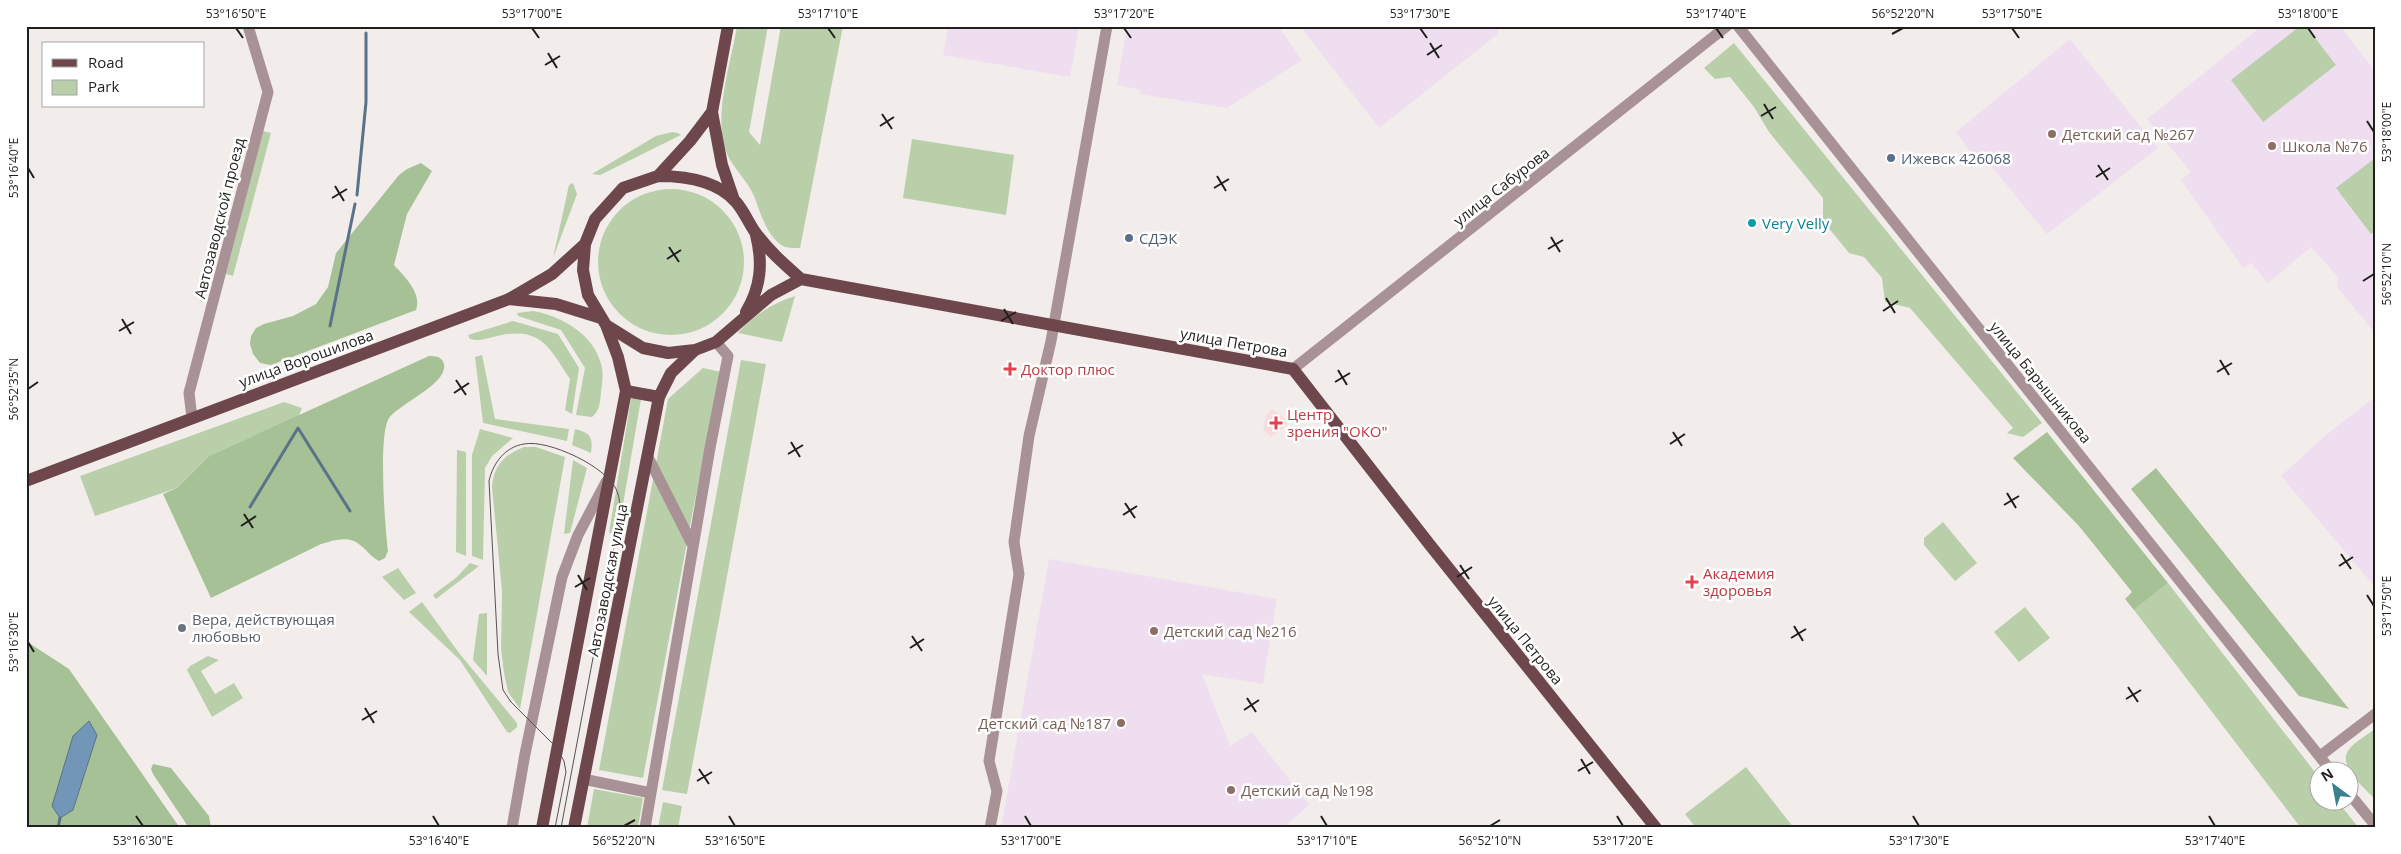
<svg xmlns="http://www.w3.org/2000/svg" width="2401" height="854" viewBox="0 0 2401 854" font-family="'Open Sans',sans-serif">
<rect width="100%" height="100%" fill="#f2edea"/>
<path fill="#efdeef" d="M 948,26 L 1079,26 L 1070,77 L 943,55 Z
M 1127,26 L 1278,26 L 1302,60 L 1227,108 L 1140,94 L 1141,90 L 1117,85 Z
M 1300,26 L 1501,26 L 1498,29 L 1498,34 L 1379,128 Z
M 2262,26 L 2340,26 L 2375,71 L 2375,333 L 2337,287 L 2338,277 L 2311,247 L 2268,283 L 2251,263 L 2243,268 L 2181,180 L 2191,172 L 2147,119 Z
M 2070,39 L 2158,148 L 2047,234 L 1986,160 L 1979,164 L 1956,132 Z
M 2375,397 L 2375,587 L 2281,476 L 2325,436 Z
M 1049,559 L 1277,599 L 1263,684 L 1202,674 L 1230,746 L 1252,732 L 1309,805 L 1283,828 L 1001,828 Z"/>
<path fill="#f8ddde" d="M 1272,409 L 1289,421 L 1287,425 L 1271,437 L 1263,430 L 1266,416 Z"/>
<path fill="#b8cfaa" d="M 737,26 L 768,26 L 749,132 L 760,145 L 781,26 L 843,26 L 800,248 C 795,248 789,248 785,247 C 767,239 760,211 754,196 C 747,180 734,169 727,154 C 712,118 731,63 737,26 Z
M 2300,26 L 2306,26 L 2336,65 L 2263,122 L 2231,80 Z
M 1734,43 L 2042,423 L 2023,437 L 2007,433 L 2013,428 L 1910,308 L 1885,302 L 1882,278 L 1864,257 L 1849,253 L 1823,221 L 1823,198 L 1769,132 L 1754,107 L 1730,77 L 1715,79 L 1704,68 Z
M 263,131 L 271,133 L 233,276 L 226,274 Z
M 672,132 L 678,133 L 681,135 L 600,175 L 592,174 L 656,136 Z
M 912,139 L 1014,155 L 1006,215 L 903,198 Z
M 2375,158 L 2375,231 L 2371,234 L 2336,188 Z
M 573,183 L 577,194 L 553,258 L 569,185 Z
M598 262a73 73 0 1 1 146 0a73 73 0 1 1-146 0Z
M 795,296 L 782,342 L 738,333 C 754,315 773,303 795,296 Z
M 533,311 C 562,316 594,335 601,364 C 604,373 602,383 601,392 C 600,401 600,411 592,417 L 576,415 L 585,368 L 561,330 L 518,316 L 517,313 Z
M 513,321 L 558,334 L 579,368 L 572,414 L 565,410 L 570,379 C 549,347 541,326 497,336 C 488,338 479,342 470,339 L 468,335 Z
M 482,355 L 495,419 L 569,429 L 567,441 L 483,423 L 475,357 Z
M 741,360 L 766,364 L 687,794 L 662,790 Z
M 703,368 L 721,372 L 693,510 L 643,778 L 599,770 L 668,399 Z
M 636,396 L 641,399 L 618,534 L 609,533 L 631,399 Z
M 284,402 L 302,408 L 299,416 L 209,456 L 177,488 L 95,516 L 80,476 Z
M 480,429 L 513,438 L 492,456 L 485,468 L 483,560 L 472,556 L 472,455 Z
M 575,429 C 591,433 593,437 591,453 L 572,445 Z
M 524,447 L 536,447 L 565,457 L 520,709 L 508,692 L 504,673 L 501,649 L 502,591 L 492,487 C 494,465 504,455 524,447 Z
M 457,450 L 466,452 L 466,556 L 456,552 Z
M 573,460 L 587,468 L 570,533 L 564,534 Z
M 1943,522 L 1977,563 L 1955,581 L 1924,545 L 1924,538 Z
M 470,563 L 479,566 L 436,599 L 433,595 L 457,577 Z
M 398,568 L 416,593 L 404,600 L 382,577 Z
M 2168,583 L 2318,776 L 2318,802 L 2338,802 L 2359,828 L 2301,828 L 2134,610 Z
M 422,602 L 459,653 L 517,723 L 517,727 L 510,733 L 507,732 L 460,660 L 409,612 Z
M 2025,607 L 2050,638 L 2019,662 L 1994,632 Z
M 487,613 L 487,676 L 473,660 L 479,614 Z
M 208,656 L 219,660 L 201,671 L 215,694 L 234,683 L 243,698 L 212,717 L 187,670 L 190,666 Z
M 2375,729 L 2375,799 C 2364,787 2335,765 2350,748 C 2356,741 2367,735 2375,729 Z
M 1746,767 L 1794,828 L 1696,828 L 1685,814 Z
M 594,789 L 643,798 L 638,828 L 587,828 Z
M 663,802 L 682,806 L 678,828 L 658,828 Z"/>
<path fill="#a7c197" d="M 421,163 L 432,171 L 407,214 L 394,265 C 405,277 422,293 416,310 L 271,365 L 260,363 L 253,354 L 250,344 L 251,336 L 256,328 L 264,324 L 293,316 L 316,304 L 328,287 L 336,253 L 399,175 L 407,169 Z
M 429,356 C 435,356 442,356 444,364 C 448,384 400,403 389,418 C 378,435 385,528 388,551 L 385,558 L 379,561 C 371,557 367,550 360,545 C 349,535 334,540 321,544 L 211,598 L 163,494 L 177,488 L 209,456 Z
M 2047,432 L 2168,583 L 2134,610 L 2125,599 L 2132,592 L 2079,526 L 2013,458 Z
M 2156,468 L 2349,709 L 2299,696 L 2131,489 Z
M 26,641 L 69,669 L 180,828 L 26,828 Z
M 153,764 L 171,768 L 209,816 L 211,828 L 189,828 L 153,774 L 151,769 Z"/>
<path fill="#7196b7" stroke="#597289" d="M 89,721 L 97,735 L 73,810 L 60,818 L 52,806 L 73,736 Z"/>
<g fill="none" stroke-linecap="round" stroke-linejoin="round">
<path stroke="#597289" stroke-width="3" d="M 357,195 L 366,102 L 366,33
M 330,326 L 355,204
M 250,507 L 298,428 L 350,511
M 58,828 L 60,818"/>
<path stroke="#a99295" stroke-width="11" d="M 1738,26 L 2332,772
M 1293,369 L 1727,26
M 192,418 L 189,393 L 268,92 L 248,26
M 648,457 L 693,546
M 2320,756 L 2375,714
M 583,779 L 651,793
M 2348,792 L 2375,825
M 512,828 L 525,754 L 562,577 L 578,535 L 606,482
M 645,828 L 710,448 L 728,356 L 716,342
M 990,828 L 997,791 L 989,761 L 1019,574 L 1014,542 L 1029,436 L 1051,341 L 1107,26"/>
<path stroke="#6e474d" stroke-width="12" d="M 728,26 L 712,112 L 722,165 L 734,200
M 658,176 C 685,176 717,180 736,202 C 744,211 748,222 755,232 C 768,250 784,264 801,279 L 771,295 L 716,342 L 695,350 L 668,353 L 643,348 L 606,325 L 588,295 L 583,270 L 585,244 L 595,219 L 623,188 Z
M 658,176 L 690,141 L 712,112
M 801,279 L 1293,369 L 1430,545 L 1656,828
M 509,299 L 552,274 L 585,244
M 746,312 C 761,287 763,263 756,235
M 626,391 L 659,397
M 26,481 L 509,299 L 556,304 L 601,318
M 542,828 L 626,391 L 618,357 L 606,325
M 574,828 L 659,397 L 671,373 L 695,350"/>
<path stroke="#555251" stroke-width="1" d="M 555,828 L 566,772 L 564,761 L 556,747 L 511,702 L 503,690 L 498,654 L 489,481 C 493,463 505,447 524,444 C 548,439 608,467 617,491 C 623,506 618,525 615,541 L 561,828"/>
</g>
<path fill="none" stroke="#211f1e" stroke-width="2" d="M 236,28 L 243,38M 532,28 L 539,38M 828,28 L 835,38M 1124,28 L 1131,38M 1420,28 L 1427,38M 1716,28 L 1723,38M 2012,28 L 2019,38M 2308,28 L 2315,38M 1892,34 L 1903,28M 1430,43 L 1439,58M 548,53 L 557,68M 1427,55 L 1442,45M 545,65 L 560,56M 1764,104 L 1773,119M 882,114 L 892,129M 1761,116 L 1776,107M 2367,121 L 2374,132M 880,126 L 894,117M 2098,165 L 2108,180M 28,168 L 34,178M 1217,176 L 1226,191M 2096,177 L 2110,168M 335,186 L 344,201M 1214,188 L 1229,179M 332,198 L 347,189M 1551,237 L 1560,252M 669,247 L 679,262M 1548,249 L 1563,240M 667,259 L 681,250M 2363,281 L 2374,274M 1886,298 L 1895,313M 1004,309 L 1013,324M 1883,311 L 1898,301M 122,319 L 131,334M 1001,321 L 1016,312M 119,331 L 134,322M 2220,360 L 2229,375M 1338,370 L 1347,385M 2217,372 L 2232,363M 456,380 L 466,395M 1335,382 L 1350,373M 28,389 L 38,382M 454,393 L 469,383M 1673,432 L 1682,446M 791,442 L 800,457M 1670,444 L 1685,434M 788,454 L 803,445M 2007,493 L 2016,508M 1125,503 L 1135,518M 2004,505 L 2019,496M 244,514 L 253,528M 1123,515 L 1137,506M 241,526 L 256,516M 2341,554 L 2351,569M 1460,565 L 1469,579M 2339,566 L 2353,557M 578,575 L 587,590M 1457,577 L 1472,567M 575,587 L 590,578M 2367,595 L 2374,606M 1794,626 L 1803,641M 912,636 L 922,651M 1791,638 L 1806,629M 28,642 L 34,652M 910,648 L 924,639M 2128,687 L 2138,702M 1247,698 L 1256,712M 2126,699 L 2141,690M 365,708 L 374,723M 1244,710 L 1259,700M 362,720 L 377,711M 1581,759 L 1590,774M 699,769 L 709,784M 1578,771 L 1593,762M 697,781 L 712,772M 136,816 L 143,826M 433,816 L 439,826M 729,816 L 735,826M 1025,816 L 1031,826M 1321,816 L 1327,826M 1617,816 L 1623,826M 1913,816 L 1919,826M 2209,816 L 2215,826M 624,826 L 635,820M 1490,826 L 1500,820"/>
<g fill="#8d6e63" stroke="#fff" stroke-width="2">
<circle cx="2052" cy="134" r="5"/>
<circle cx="2272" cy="146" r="5"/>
<circle cx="1154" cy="631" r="5"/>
<circle cx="1121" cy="723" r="5"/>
<circle cx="1231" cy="790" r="5"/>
</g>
<g fill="#5c6f8a" stroke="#fff" stroke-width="2">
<circle cx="1891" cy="158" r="5"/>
<circle cx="1129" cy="238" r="5"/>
</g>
<circle fill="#0f9aa8" stroke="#fff" stroke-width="2" cx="1752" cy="223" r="5"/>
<g fill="#e0444e" stroke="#fff" stroke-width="2">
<path d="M1007.5 361.5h5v5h5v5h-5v5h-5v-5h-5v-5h5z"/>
<path d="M1273.5 415.5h5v5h5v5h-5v5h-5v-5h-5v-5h5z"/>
<path d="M1689.5 574.5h5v5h5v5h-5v5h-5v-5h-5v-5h5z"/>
</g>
<circle fill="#6b7280" stroke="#fff" stroke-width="2" cx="182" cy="628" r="5"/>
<g text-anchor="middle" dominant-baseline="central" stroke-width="5" stroke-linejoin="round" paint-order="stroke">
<g font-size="15" fill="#785e54" stroke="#fff" text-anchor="start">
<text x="2062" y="134">Детский сад №267</text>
<text x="2282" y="146">Школа №76</text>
<text x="1164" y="631">Детский сад №216</text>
<text x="1111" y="723" text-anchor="end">Детский сад №187</text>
<text x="1241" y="790">Детский сад №198</text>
</g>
<g font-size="15" fill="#4e5e75" stroke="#fff" text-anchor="start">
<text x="1901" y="158">Ижевск 426068</text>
<text x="1139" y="238">СДЭК</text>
</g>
<g font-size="15" fill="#211f1e" stroke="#fff">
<text transform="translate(1501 186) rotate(-38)">улица Сабурова</text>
<text transform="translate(219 218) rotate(-76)">Автозаводской проезд</text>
<text transform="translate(1234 342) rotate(10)">улица Петрова</text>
<text transform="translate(306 358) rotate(-20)">улица Ворошилова</text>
<text transform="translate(2041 382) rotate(51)">улица Барышникова</text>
<text transform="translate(607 580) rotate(-79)">Автозаводская улица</text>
<text transform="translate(1526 640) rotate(51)">улица Петрова</text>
</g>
<g font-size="15" fill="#0d838f" stroke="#fff" text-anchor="start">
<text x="1762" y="223">Very Velly</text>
</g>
<g font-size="15" fill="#be3a42" stroke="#fff" text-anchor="start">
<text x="1021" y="369">Доктор плюс</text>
<text x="1287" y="414">Центр<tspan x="1287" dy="17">зрения "ОКО"</tspan></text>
<text x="1703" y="573">Академия<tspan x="1703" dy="17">здоровья</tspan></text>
</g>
<g font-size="15" fill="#5b616d" stroke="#fff" text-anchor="start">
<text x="192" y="619">Вера, действующая<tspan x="192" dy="17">любовью</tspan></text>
</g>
</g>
<rect width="2401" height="854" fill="none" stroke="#ffffff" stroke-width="55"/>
<rect x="42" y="42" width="162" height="65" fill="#ffffff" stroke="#a6a5a5"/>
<rect x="52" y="59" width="25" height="8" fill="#6e474d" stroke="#a6a5a5"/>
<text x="88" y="68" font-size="15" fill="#211f1e">Road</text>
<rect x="52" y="80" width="25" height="15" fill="#b8cfaa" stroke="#a6a5a5"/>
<text x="88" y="92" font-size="15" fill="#211f1e">Park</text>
<g transform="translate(2334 786) rotate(328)"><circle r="24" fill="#ffffff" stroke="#a6a5a5"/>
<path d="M0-4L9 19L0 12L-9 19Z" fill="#3b808d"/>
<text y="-8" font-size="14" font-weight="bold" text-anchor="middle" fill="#211f1e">N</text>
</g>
<rect x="28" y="28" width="2346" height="798" fill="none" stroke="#211f1e" stroke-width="2"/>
<g font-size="12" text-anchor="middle" fill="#211f1e">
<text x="236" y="18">53°16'50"E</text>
<text x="532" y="18">53°17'00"E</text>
<text x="828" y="18">53°17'10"E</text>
<text x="1124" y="18">53°17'20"E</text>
<text x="1420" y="18">53°17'30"E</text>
<text x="1716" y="18">53°17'40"E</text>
<text x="1903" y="18">56°52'20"N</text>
<text x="2012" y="18">53°17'50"E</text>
<text x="2308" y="18">53°18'00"E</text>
<text transform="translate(2387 132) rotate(-90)" y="4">53°18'00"E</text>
<text transform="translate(14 168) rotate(-90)" y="4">53°16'40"E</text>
<text transform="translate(2387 274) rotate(-90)" y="4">56°52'10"N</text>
<text transform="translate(14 389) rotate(-90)" y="4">56°52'35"N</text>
<text transform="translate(2387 606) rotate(-90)" y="4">53°17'50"E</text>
<text transform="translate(14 642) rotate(-90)" y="4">53°16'30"E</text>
<text x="143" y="845">53°16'30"E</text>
<text x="439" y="845">53°16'40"E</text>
<text x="624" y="845">56°52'20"N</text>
<text x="735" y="845">53°16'50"E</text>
<text x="1031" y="845">53°17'00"E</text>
<text x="1327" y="845">53°17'10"E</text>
<text x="1490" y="845">56°52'10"N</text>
<text x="1623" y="845">53°17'20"E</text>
<text x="1919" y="845">53°17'30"E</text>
<text x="2215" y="845">53°17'40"E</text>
</g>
</svg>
